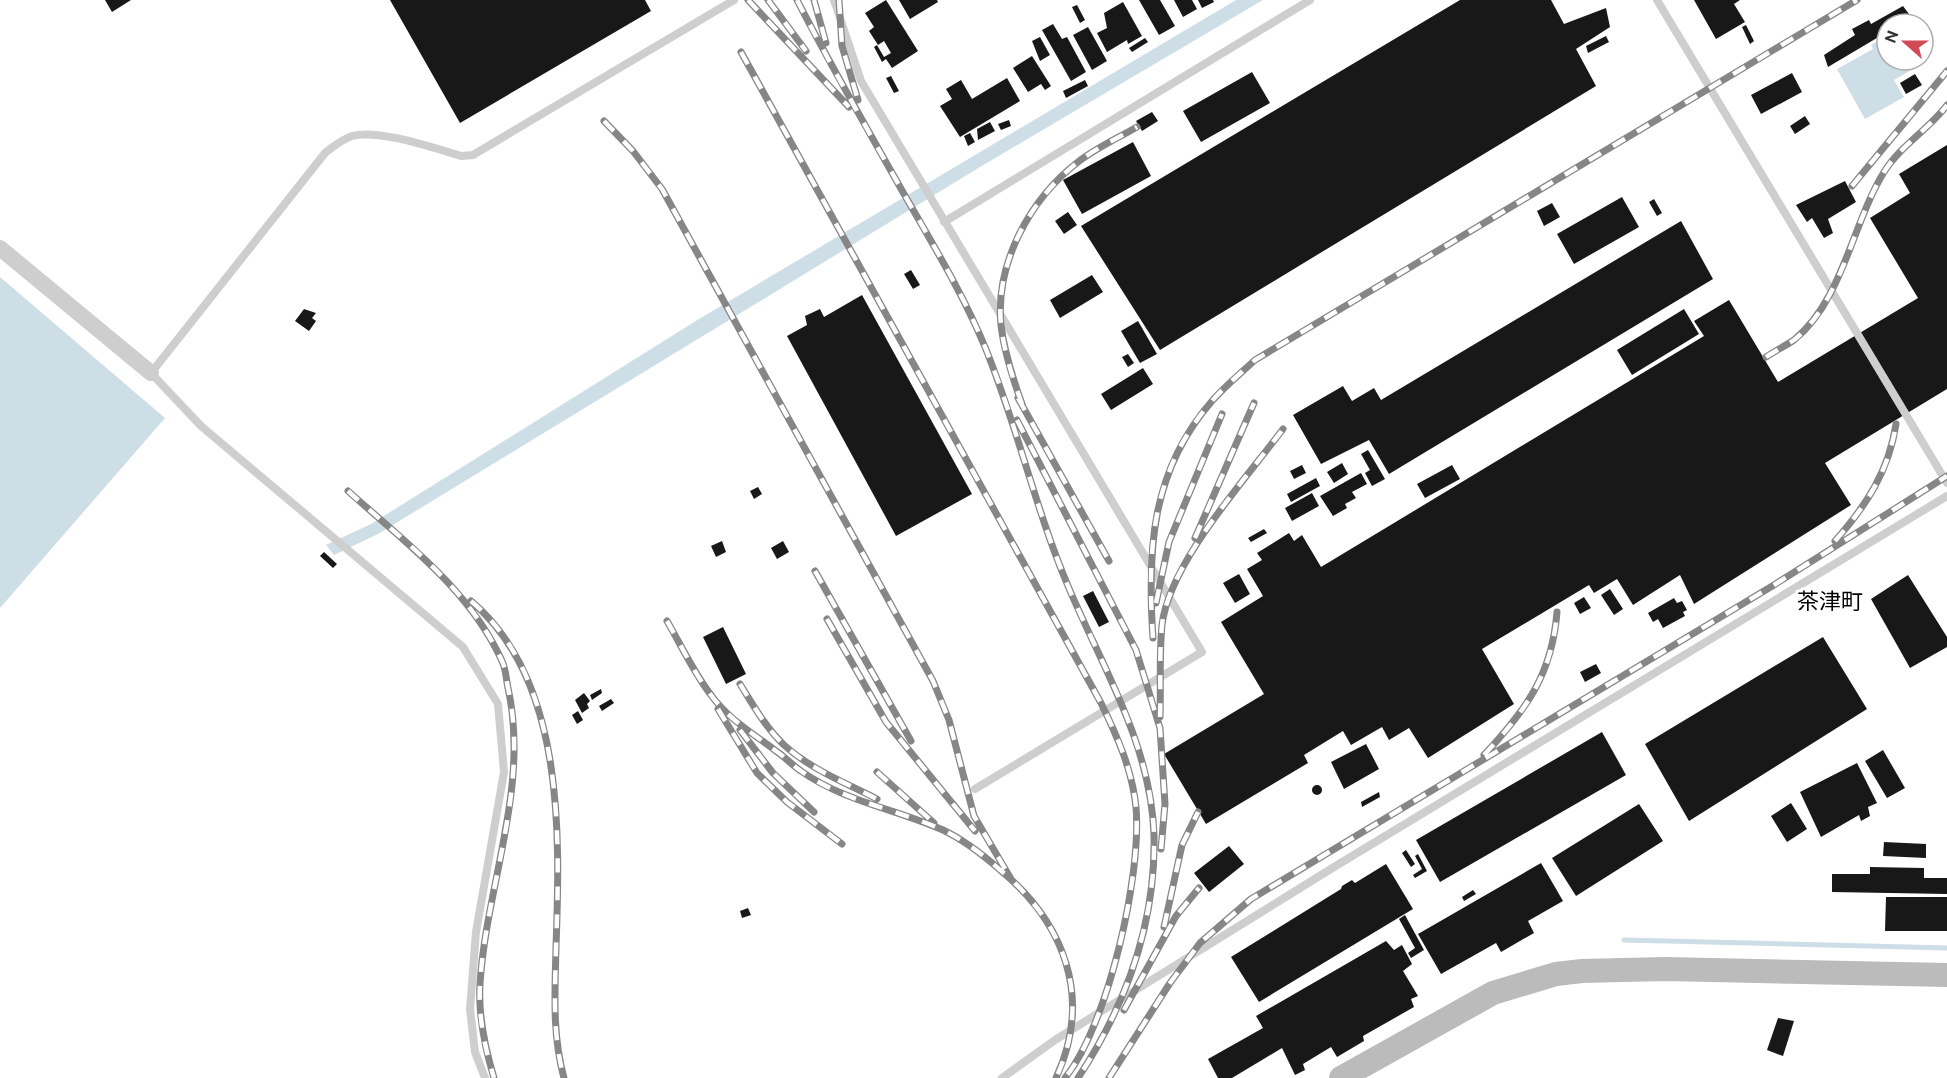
<svg xmlns="http://www.w3.org/2000/svg" width="1947" height="1078" viewBox="0 0 1947 1078" font-family="Ubuntu,'Noto Sans JP',sans-serif">
<rect width="100%" height="100%" fill="#fff"/>
<path fill="#cddee7" d="M 1236,0 L 1263,0 L 980,167 L 378,534 L 334,555 L 326,545 L 371,524 L 699,319 Z
M 1887,36 L 1887,60 L 1917,60 L 1920,65 L 1894,80 L 1904,97 L 1865,119 L 1837,69 L 1873,49 L 1871,45 Z
M 0,277 L 165,418 L 0,608 Z"/>
<g fill="none" stroke-linecap="round" stroke-linejoin="round">
<path stroke="#cddee7" stroke-width="5" d="M 1624,940 L 1947,948"/>
</g>
<path fill="#181818" d="M 105,0 L 131,0 L 112,12 Z
M 390,0 L 645,0 L 651,11 L 460,123 Z
M 886,0 L 918,51 L 892,68 L 886,59 L 882,62 L 874,47 L 877,45 L 884,57 L 891,53 L 884,41 L 878,45 L 869,31 L 874,27 L 865,13 Z
M 899,0 L 937,0 L 938,2 L 910,19 Z
M 1139,0 L 1160,0 L 1175,26 L 1159,35 Z
M 1174,0 L 1192,0 L 1197,9 L 1183,17 Z
M 1198,0 L 1213,0 L 1214,2 L 1202,8 Z
M 1460,0 L 1551,0 L 1564,24 L 1606,8 L 1610,27 L 1576,49 L 1596,86 L 1160,350 L 1081,226 Z
M 1694,0 L 1740,0 L 1734,4 L 1745,22 L 1716,39 Z
M 1123,2 L 1142,36 L 1128,44 L 1127,40 L 1107,52 L 1097,33 L 1107,28 L 1104,13 Z
M 1077,5 L 1085,20 L 1080,23 L 1072,7 Z
M 1903,6 L 1912,18 L 1901,24 L 1887,24 L 1887,32 L 1828,67 L 1824,55 L 1855,35 L 1852,29 L 1869,20 L 1871,24 Z
M 1053,24 L 1062,39 L 1067,37 L 1086,72 L 1071,81 L 1042,30 Z
M 1746,25 L 1754,41 L 1750,44 L 1742,27 Z
M 1088,27 L 1107,61 L 1092,70 L 1073,35 Z
M 1606,36 L 1609,42 L 1588,53 L 1586,46 Z
M 1040,37 L 1050,55 L 1040,61 L 1032,41 Z
M 1145,38 L 1148,42 L 1132,52 L 1129,48 Z
M 1032,56 L 1051,86 L 1045,90 L 1041,84 L 1028,92 L 1013,68 Z
M 1252,72 L 1270,103 L 1201,142 L 1183,111 Z
M 1792,73 L 1802,92 L 1761,114 L 1751,95 Z
M 1915,74 L 1922,85 L 1906,94 L 1900,83 Z
M 891,76 L 899,91 L 894,93 L 886,78 Z
M 1007,78 L 1020,101 L 960,137 L 940,106 L 952,99 L 946,89 L 961,80 L 972,99 Z
M 1085,80 L 1088,86 L 1066,98 L 1063,91 Z
M 1152,112 L 1158,121 L 1142,131 L 1136,121 Z
M 1805,116 L 1810,124 L 1795,134 L 1790,126 Z
M 1009,120 L 1011,126 L 1001,130 L 998,124 Z
M 990,122 L 995,131 L 978,140 L 977,129 Z
M 970,133 L 975,142 L 968,146 L 964,136 Z
M 1133,142 L 1151,176 L 1082,214 L 1063,180 Z
M 1947,145 L 1947,389 L 1825,463 L 1851,505 L 1694,604 L 1680,575 L 1633,605 L 1617,579 L 1594,593 L 1589,585 L 1482,649 L 1514,704 L 1428,758 L 1409,728 L 1389,740 L 1382,727 L 1351,745 L 1343,731 L 1304,755 L 1308,763 L 1206,824 L 1164,754 L 1264,694 L 1221,622 L 1263,596 L 1247,569 L 1262,560 L 1257,553 L 1289,533 L 1294,541 L 1302,535 L 1321,567 L 1704,336 L 1694,321 L 1729,300 L 1778,382 L 1918,298 L 1870,218 L 1910,193 L 1899,174 Z
M 1845,181 L 1856,202 L 1828,219 L 1833,233 L 1824,238 L 1812,218 L 1807,222 L 1796,205 Z
M 1622,197 L 1639,227 L 1574,264 L 1557,234 Z
M 1654,199 L 1662,213 L 1657,216 L 1649,202 Z
M 1552,203 L 1560,217 L 1544,226 L 1537,211 Z
M 1068,212 L 1077,225 L 1064,234 L 1055,221 Z
M 1681,221 L 1713,279 L 1389,474 L 1369,440 L 1321,464 L 1293,415 L 1343,386 L 1352,401 L 1374,388 L 1381,400 Z
M 911,270 L 920,285 L 913,289 L 904,274 Z
M 1092,275 L 1103,292 L 1060,318 L 1050,300 Z
M 862,295 L 972,494 L 896,536 L 787,336 L 807,325 L 805,316 L 820,309 L 824,317 Z
M 304,309 L 316,313 L 312,318 L 316,321 L 309,331 L 295,321 Z
M 1684,309 L 1699,334 L 1632,375 L 1617,350 Z
M 1138,321 L 1157,354 L 1140,363 L 1121,331 Z
M 1128,354 L 1134,363 L 1128,367 L 1122,357 Z
M 1143,368 L 1153,384 L 1111,410 L 1101,394 Z
M 1368,450 L 1385,479 L 1372,486 L 1365,473 L 1370,470 L 1361,454 Z
M 1342,463 L 1348,474 L 1334,483 L 1327,472 Z
M 1302,465 L 1306,473 L 1294,479 L 1290,471 Z
M 1452,465 L 1460,479 L 1425,498 L 1417,484 Z
M 1361,473 L 1367,484 L 1352,492 L 1356,498 L 1345,504 L 1347,508 L 1333,516 L 1320,496 Z
M 1316,478 L 1320,486 L 1291,502 L 1287,494 Z
M 758,487 L 762,494 L 754,499 L 750,491 Z
M 1312,493 L 1319,506 L 1292,521 L 1285,508 Z
M 1264,529 L 1267,533 L 1251,542 L 1248,538 Z
M 722,541 L 726,552 L 716,557 L 711,546 Z
M 783,541 L 789,552 L 777,559 L 771,548 Z
M 324,552 L 337,564 L 333,568 L 320,556 Z
M 1239,574 L 1250,594 L 1235,603 L 1223,583 Z
M 1908,575 L 1947,637 L 1947,647 L 1910,668 L 1871,599 Z
M 1610,589 L 1623,609 L 1614,615 L 1601,595 Z
M 1093,591 L 1109,622 L 1099,627 L 1083,596 Z
M 1584,597 L 1591,608 L 1580,614 L 1574,603 Z
M 1674,598 L 1677,603 L 1682,601 L 1687,610 L 1683,612 L 1685,616 L 1663,628 L 1658,619 L 1653,622 L 1648,613 Z
M 723,627 L 746,674 L 726,684 L 703,637 Z
M 1823,637 L 1867,709 L 1689,821 L 1645,744 Z
M 1596,664 L 1601,673 L 1585,682 L 1580,672 Z
M 601,689 L 602,693 L 592,700 L 590,695 Z
M 584,693 L 590,701 L 587,704 L 589,708 L 582,713 L 575,700 Z
M 611,699 L 614,703 L 602,711 L 599,706 Z
M 578,711 L 583,720 L 577,724 L 572,715 Z
M 1602,732 L 1626,775 L 1440,882 L 1416,840 Z
M 1366,744 L 1379,769 L 1344,789 L 1331,762 Z
M 1883,750 L 1905,788 L 1887,798 L 1865,761 Z
M 1857,763 L 1877,803 L 1868,807 L 1870,816 L 1861,821 L 1859,815 L 1821,837 L 1800,792 Z
M1312 790a5 5 0 1 1 10 0a5 5 0 1 1-10 0Z
M 1379,792 L 1380,797 L 1362,807 L 1361,802 Z
M 1791,803 L 1807,829 L 1787,842 L 1771,816 Z
M 1639,804 L 1663,841 L 1576,896 L 1552,858 Z
M 1884,842 L 1926,844 L 1926,858 L 1883,856 Z
M 1229,846 L 1244,864 L 1209,892 L 1194,873 Z
M 1406,850 L 1415,864 L 1411,867 L 1402,853 Z
M 1418,854 L 1427,871 L 1415,878 L 1413,875 L 1422,869 L 1415,856 Z
M 1541,863 L 1563,901 L 1528,921 L 1534,933 L 1501,952 L 1496,943 L 1441,974 L 1418,934 Z
M 1386,864 L 1413,909 L 1259,1002 L 1231,957 L 1341,889 L 1342,886 L 1352,880 L 1355,883 Z
M 1870,867 L 1924,868 L 1924,878 L 1947,878 L 1947,894 L 1832,892 L 1832,874 L 1870,874 Z
M 1473,890 L 1476,894 L 1464,901 L 1462,897 Z
M 1886,897 L 1947,897 L 1947,931 L 1885,931 Z
M 748,908 L 751,915 L 742,918 L 740,911 Z
M 1405,915 L 1424,950 L 1411,958 L 1408,953 L 1415,948 L 1399,919 Z
M 1386,941 L 1394,950 L 1402,945 L 1412,964 L 1403,971 L 1418,996 L 1411,999 L 1414,1007 L 1363,1036 L 1364,1041 L 1337,1057 L 1331,1047 L 1303,1064 L 1305,1070 L 1295,1075 L 1282,1048 L 1232,1078 L 1218,1078 L 1208,1059 L 1263,1028 L 1256,1016 Z
M 1778,1018 L 1794,1021 L 1783,1056 L 1767,1050 Z"/>
<g fill="none" stroke-linecap="round" stroke-linejoin="round">
<path stroke="#cecece" stroke-width="8" d="M 834,0 L 861,81 L 1202,652 L 975,789
M 1657,0 L 1947,483
M 944,222 L 1310,0
M 485,1078 L 475,1052 L 470,1009 L 476,932 L 504,772 L 498,704 L 463,647 L 201,426 L 151,373 L 325,153 C 333,147 342,139 352,136 C 379,129 434,148 461,156 L 473,155 L 734,0
M 1002,1078 L 1055,1040 L 1334,867 L 1947,496"/>
<path stroke="#cecece" stroke-width="16" d="M 0,248 L 151,373"/>
<path stroke="#bbb" stroke-width="24" d="M 1341,1078 L 1493,993 L 1556,974 L 1582,971 L 1665,969 L 1947,975"/>
<g stroke="#868686" stroke-width="7">
<path id="rail" d="M 748,0 L 849,107
M 768,0 L 806,51
M 797,0 C 832,68 870,134 908,201 C 935,248 964,296 985,347 C 1017,425 1035,508 1068,586 C 1102,667 1151,744 1154,835 C 1156,923 1126,1005 1078,1078
M 814,0 L 826,43
M 839,0 L 842,46 L 858,100
M 741,52 L 1101,703 C 1117,736 1132,769 1136,807 C 1142,875 1108,1025 1065,1078
M 604,121 L 633,151 L 662,189 L 933,681 L 949,720 L 974,816 L 1011,879
M 1852,186 L 1947,71
M 1766,357 C 1775,351 1785,346 1794,340 C 1843,300 1852,224 1884,172 C 1900,146 1929,129 1947,105
M 1018,398 L 1109,561
M 1022,404 C 1013,379 1004,352 1001,325 C 995,263 1030,199 1078,162 C 1096,148 1118,138 1137,127
M 1017,420 L 1136,650 L 1160,728 L 1165,804 L 1161,849
M 348,491 C 405,542 470,590 502,661 C 506,669 506,679 508,688 C 530,787 486,886 480,984 C 478,1017 485,1048 494,1078
M 1195,538 L 1254,403
M 1835,541 C 1866,506 1889,471 1896,424
M 815,571 L 911,741
M 471,601 C 565,680 560,835 556,947 C 555,992 552,1034 564,1078
M 1156,603 L 1169,542 L 1222,414
M 827,619 L 886,722 L 975,831
M 667,621 C 681,645 694,673 711,695 C 728,719 754,734 776,751 C 785,757 792,765 801,771 C 843,801 896,809 943,830 C 964,840 982,854 999,869 C 1065,923 1093,998 1056,1078
M 1153,638 C 1147,550 1151,471 1212,401 C 1225,386 1241,373 1255,360 L 1857,0
M 740,684 C 753,705 766,728 784,745 C 810,769 846,783 877,799
M 718,709 L 757,773 L 787,802 L 842,844
M 1160,717 C 1161,687 1159,655 1162,625 C 1169,563 1245,480 1283,429
M 740,730 L 773,773 L 814,812
M 1484,755 C 1526,710 1552,675 1557,612
M 877,772 L 934,823
M 1164,927 L 1182,845 L 1198,812
M 1124,1010 L 1176,916 L 1199,888
M 1109,1078 L 1170,983 L 1200,943 L 1251,899 L 1774,585 L 1947,476"/>
</g>
<use href="#rail" stroke="#fff" stroke-width="4.5" stroke-dasharray="14" stroke-linecap="butt"/>
</g>
<g text-anchor="middle" dominant-baseline="central" stroke-width="6" stroke-linejoin="round" paint-order="stroke">
<g font-size="22" fill="#000" stroke="#fff">
<text x="1830" y="600">茶津町</text>
</g>
</g>
<g transform="translate(1905 42) rotate(291)"><circle r="28" fill="#ffffff" stroke="#adadad" stroke-width="1.5"/>
<path d="M0-4.5L10 22L0 15L-10 22Z" fill="#d04b56"/>
<text y="-9" font-size="16" font-weight="bold" text-anchor="middle" fill="#313131">N</text>
</g>
</svg>
